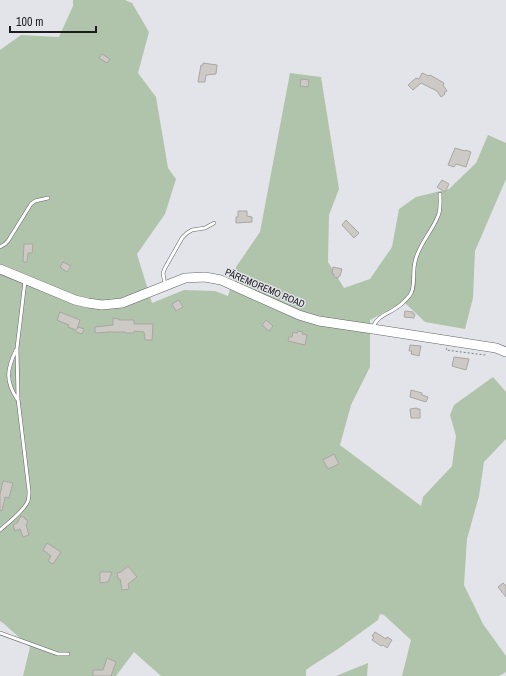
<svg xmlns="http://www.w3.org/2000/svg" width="506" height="676" viewBox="0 0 506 676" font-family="'Archivo Narrow',sans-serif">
<rect width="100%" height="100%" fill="#e3e4e9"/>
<path fill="#afc4aa" d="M 73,0 L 125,0 L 132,3 L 149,32 L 138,73 L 156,97 L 168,168 L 176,179 L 165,214 L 137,254 L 152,303 L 184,290 L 215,291 L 228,296 L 236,267 L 260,232 L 290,73 L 321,77 L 339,189 L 329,215 L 328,262 L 344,288 L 370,279 L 392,247 L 399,209 L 416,197 L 449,189 L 476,163 L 488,135 L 506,143 L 506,179 L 475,251 L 473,298 L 465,329 L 425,322 L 404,302 L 370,320 L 370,367 L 351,405 L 340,445 L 421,506 L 423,497 L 452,466 L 456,436 L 450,415 L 454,405 L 493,377 L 506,392 L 506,439 L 484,462 L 479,496 L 467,539 L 464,585 L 483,624 L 506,656 L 506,672 L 499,676 L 402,676 L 411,640 L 384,615 L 380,614 L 378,620 L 338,649 L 310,667 L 306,670 L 306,676 L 161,676 L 134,652 L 116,676 L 23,676 L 30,647 L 3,623 L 0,621 L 0,50 L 21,35 L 59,37 L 73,6 Z
M 368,663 L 367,676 L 336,676 Z"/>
<path fill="#cdcac6" stroke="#aaa6a3" d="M 102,54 L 110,59 L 107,63 L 99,58 Z
M 203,63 L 217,65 L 216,74 L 206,75 L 205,82 L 198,82 L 201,65 L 203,65 Z
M 422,73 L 429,76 L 430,75 L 444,83 L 443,85 L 447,91 L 444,93 L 445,94 L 441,97 L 437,91 L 421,83 L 413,90 L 408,85 L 416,78 L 419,79 Z
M 301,79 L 309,80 L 308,87 L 300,86 Z
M 455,148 L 465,151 L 466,150 L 471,152 L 466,167 L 456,164 L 454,167 L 448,165 Z
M 442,180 L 449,184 L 445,192 L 437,187 Z
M 238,211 L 247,211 L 247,216 L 252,217 L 252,222 L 236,223 L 236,217 L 238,217 Z
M 346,220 L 359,233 L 354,238 L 342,225 Z
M 24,244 L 33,244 L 32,253 L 28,253 L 27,262 L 23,262 Z
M 63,262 L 71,266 L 67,272 L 60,267 Z
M 333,267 L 342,269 L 340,276 L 339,276 L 338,278 L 334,277 L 334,274 L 332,274 Z
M 179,300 L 183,307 L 176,311 L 172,304 Z
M 405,311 L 413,312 L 413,314 L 415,314 L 414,318 L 404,317 Z
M 60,312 L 80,320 L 77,329 L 78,327 L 84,329 L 82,334 L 76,332 L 76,330 L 68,327 L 69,325 L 57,320 Z
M 113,318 L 119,319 L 119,320 L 134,320 L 134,324 L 153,324 L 152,340 L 145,340 L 144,332 L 134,331 L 134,333 L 125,333 L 125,332 L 109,332 L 95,333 L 95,327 L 113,325 Z
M 266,320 L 273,326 L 269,331 L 262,325 Z
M 298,331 L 303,332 L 302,334 L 307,335 L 305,345 L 288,341 L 289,337 L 292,337 L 293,332 L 297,333 Z
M 410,345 L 421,346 L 419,356 L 411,354 L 412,351 L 409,351 Z
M 454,357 L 469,359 L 466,370 L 452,366 Z
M 411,390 L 422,393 L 422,395 L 428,397 L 426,402 L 410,397 Z
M 417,408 L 417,409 L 420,409 L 420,418 L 411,418 L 410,409 Z
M 334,454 L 339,464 L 328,469 L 323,460 Z
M 3,481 L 13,483 L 9,498 L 5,497 L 2,511 L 0,510 L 0,494 Z
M 21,516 L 25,518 L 25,519 L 28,521 L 26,525 L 29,535 L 23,537 L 20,529 L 15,531 L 13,525 L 17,523 Z
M 47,543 L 61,552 L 53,564 L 48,561 L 51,556 L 43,550 Z
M 128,566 L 137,577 L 128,584 L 129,589 L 122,590 L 120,579 L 118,579 L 117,573 L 121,572 Z
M 100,572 L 112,572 L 108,582 L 100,583 Z
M 503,583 L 506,586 L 506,597 L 498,587 Z
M 375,632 L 386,639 L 387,637 L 392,640 L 387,648 L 383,645 L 381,646 L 372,640 L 374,637 L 372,636 Z
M 107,658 L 116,662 L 111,676 L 93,676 L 93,670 L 103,670 Z"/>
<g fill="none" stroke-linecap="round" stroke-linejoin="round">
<g stroke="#626468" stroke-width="4">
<path id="lane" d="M 0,247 L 5,244 L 8,241 L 31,204 L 35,201 L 48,198
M 165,285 L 163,273 L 165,268 L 182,238 L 187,233 L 192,230 L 205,228 L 214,223
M 373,327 C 377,316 388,314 396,308 C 401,305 406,300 410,295 C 416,287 412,273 415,262 C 418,245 432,232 438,216 C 441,210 440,201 440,194
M 16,350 C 7,369 5,380 17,399
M 0,530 C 8,523 24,511 28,501 C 29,498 29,494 29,491 L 18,399 L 17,348 L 25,281
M 0,633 L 58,654 L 68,654"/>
</g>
<g stroke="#626468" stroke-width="10">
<path id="secondary" d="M 0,269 L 75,300 L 88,303 L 102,305 L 122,303 L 185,278 L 205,277 L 221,280 L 299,315 L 319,321 L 373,329 L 496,348 L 506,352"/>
</g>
<path stroke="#7e7e82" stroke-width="1" stroke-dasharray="2 2" stroke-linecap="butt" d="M 447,348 L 446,350 L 485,355 L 485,353"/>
<use href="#lane" stroke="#fff" stroke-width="3"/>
<use href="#secondary" stroke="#fff" stroke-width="9"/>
</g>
<g text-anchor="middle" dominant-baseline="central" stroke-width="3" stroke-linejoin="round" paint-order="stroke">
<g font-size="10" fill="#1d1d1f" stroke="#e3e4e9">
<text transform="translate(265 288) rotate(23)">PĀREMOREMO ROAD</text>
</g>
</g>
<path d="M10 26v6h86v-6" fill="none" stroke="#1d1d1f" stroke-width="2"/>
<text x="16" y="26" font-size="12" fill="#1d1d1f" stroke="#e3e4e9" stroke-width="3" paint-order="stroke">100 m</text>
</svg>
